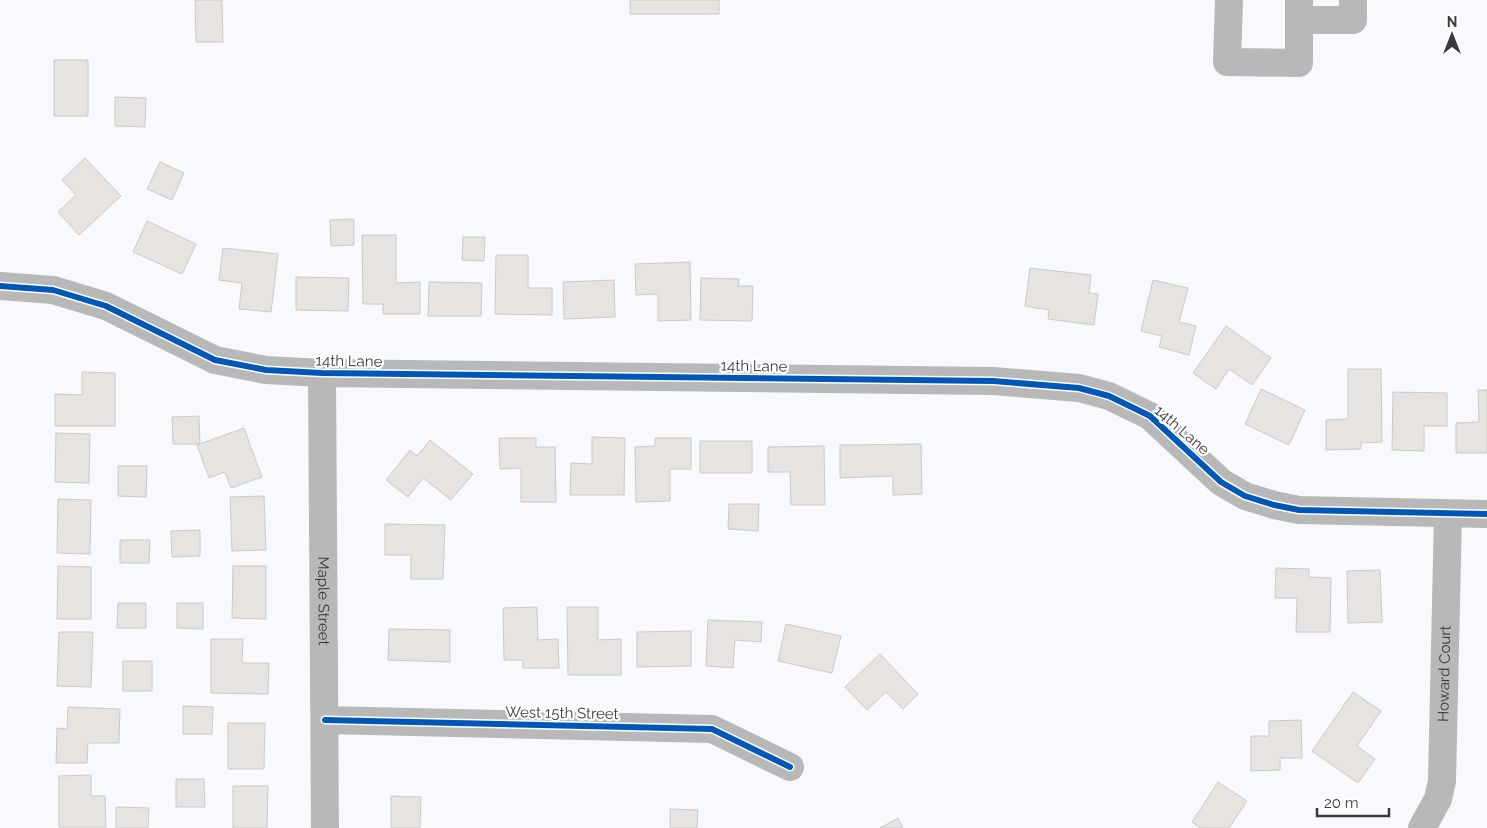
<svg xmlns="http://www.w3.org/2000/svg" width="1487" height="828" viewBox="0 0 1487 828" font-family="Raleway,sans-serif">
<rect width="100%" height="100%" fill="#f7f9fc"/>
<path fill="#e7e3e1" stroke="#cacaca" d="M 195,0 L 222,0 L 223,42 L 196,42 Z
M 630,0 L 719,0 L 719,14 L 630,14 Z
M 54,60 L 88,60 L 88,116 L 54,116 Z
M 115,97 L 146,98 L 145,127 L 115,126 Z
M 85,158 L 121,196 L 79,235 L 58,212 L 76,195 L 62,180 Z
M 160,162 L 184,173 L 172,200 L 147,189 Z
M 354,219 L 354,245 L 331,246 L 330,220 Z
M 147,221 L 196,244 L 182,274 L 133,252 Z
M 362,235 L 396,235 L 396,283 L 420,282 L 420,314 L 383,314 L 383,304 L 363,304 Z
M 463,237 L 485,237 L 484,261 L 462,260 Z
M 223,248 L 278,254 L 271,312 L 239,309 L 242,283 L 219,280 Z
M 496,255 L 528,255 L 528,288 L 552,288 L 552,315 L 495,314 Z
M 690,262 L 691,320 L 658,321 L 658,294 L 636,295 L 635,264 Z
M 1030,268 L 1091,275 L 1089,293 L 1098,294 L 1094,325 L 1048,319 L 1049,310 L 1025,306 Z
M 296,277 L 349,278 L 348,311 L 296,310 Z
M 701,278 L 739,279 L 738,286 L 753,286 L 752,321 L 700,320 Z
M 614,280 L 615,317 L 564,319 L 563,282 Z
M 1153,280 L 1188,288 L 1179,322 L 1196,326 L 1189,355 L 1159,347 L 1162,336 L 1141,331 Z
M 429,282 L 482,283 L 481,316 L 428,316 Z
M 1226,326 L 1271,358 L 1252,385 L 1229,369 L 1216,389 L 1193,373 Z
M 1348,369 L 1381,369 L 1382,442 L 1361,443 L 1361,449 L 1326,450 L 1326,420 L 1348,419 Z
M 82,372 L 115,373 L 115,426 L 55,426 L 55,394 L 82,395 Z
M 1261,389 L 1305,410 L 1289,445 L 1245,424 Z
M 1478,390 L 1487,390 L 1487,453 L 1456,453 L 1456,423 L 1479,422 Z
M 1393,392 L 1447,393 L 1447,426 L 1424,426 L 1424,451 L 1392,450 Z
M 199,416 L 200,444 L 173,444 L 172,417 Z
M 244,428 L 262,477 L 231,488 L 225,472 L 209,478 L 197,445 Z
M 56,433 L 90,434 L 89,483 L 55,482 Z
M 592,437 L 625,438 L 624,495 L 570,495 L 571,463 L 592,464 Z
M 499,438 L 536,438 L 536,447 L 555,447 L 556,502 L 521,502 L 521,468 L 500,469 Z
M 655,438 L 691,438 L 691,469 L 670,469 L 670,501 L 636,502 L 635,447 L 655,446 Z
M 430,440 L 473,474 L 451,500 L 423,478 L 408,497 L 386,480 L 410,450 L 417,456 Z
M 700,441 L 752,441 L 752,473 L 700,473 Z
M 921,444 L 922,494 L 893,495 L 893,476 L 840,478 L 840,445 Z
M 824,446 L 825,505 L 791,505 L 790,472 L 768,472 L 768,447 Z
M 118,466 L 147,466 L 146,497 L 118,496 Z
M 264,496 L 266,550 L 232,551 L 230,497 Z
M 58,499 L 91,500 L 90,554 L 57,553 Z
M 729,504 L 759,504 L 758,531 L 728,529 Z
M 385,524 L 445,525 L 443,579 L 411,579 L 411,555 L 385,555 Z
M 200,530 L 200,556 L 172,557 L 171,531 Z
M 120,540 L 150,540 L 149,563 L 120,563 Z
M 58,566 L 91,567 L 91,619 L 57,619 Z
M 233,566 L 266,566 L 266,619 L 232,618 Z
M 1276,568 L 1309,569 L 1309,577 L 1331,578 L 1330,632 L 1296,632 L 1297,598 L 1275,598 Z
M 1380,570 L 1382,622 L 1348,623 L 1347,571 Z
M 118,603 L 146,603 L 146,628 L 117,628 Z
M 177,603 L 203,603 L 203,629 L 177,628 Z
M 537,607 L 538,640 L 558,639 L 559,668 L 523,668 L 523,660 L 504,660 L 503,608 Z
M 567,607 L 598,607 L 598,640 L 621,639 L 621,675 L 568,675 Z
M 708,620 L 762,622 L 761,642 L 735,640 L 733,668 L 706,666 Z
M 786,624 L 841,636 L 832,673 L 778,661 Z
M 389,629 L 450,630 L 450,662 L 388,660 Z
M 691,631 L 691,666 L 637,667 L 637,632 Z
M 59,632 L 93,632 L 91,687 L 57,686 Z
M 211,639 L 243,639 L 242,663 L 269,663 L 268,694 L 211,693 Z
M 880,654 L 918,694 L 903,709 L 886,692 L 867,710 L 845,687 Z
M 123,661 L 152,661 L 152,691 L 123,691 Z
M 1353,692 L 1381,711 L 1357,746 L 1375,759 L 1358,783 L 1312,751 Z
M 183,706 L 213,707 L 212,734 L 183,734 Z
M 68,707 L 120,709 L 119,743 L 88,743 L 87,763 L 56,763 L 57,728 L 67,729 Z
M 1301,720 L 1302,758 L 1280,758 L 1280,770 L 1251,771 L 1251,736 L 1269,736 L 1269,721 Z
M 228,723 L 265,723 L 264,769 L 228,769 Z
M 91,775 L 91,796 L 105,796 L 106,827 L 59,827 L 59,776 Z
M 176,779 L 204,779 L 205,807 L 176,807 Z
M 1218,782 L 1247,801 L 1229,828 L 1201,828 L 1192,822 Z
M 233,786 L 268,786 L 267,828 L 233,828 Z
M 391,796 L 421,797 L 420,828 L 391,828 Z
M 116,807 L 149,808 L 148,828 L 116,828 Z
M 670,809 L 698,810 L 697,828 L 670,828 Z
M 898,818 L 903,828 L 880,828 Z"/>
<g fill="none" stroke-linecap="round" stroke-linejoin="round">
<g stroke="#b8b8b8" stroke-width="28">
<path d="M 1229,0 L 1227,62 L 1299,63 L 1299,0"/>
<path d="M 1299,20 L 1353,20 L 1353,0"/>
<path d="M 0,286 L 53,290 L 106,306 L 215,360 L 266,370 L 322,373 L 993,381 L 1079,388 L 1109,396 L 1150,416 L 1221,482 L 1245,496 L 1274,505 L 1299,510 L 1487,514"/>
<path id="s1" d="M 322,373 L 325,828"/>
<path d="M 325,720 L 712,729 L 790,767"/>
<path id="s2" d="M 1422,828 L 1438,799 L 1442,781 L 1448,514"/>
</g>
<g stroke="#fff" stroke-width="9">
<path id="cycleway" d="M 0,286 L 53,290 L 106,306 L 215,360 L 266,370 L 322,373 L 993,381 L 1079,388 L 1109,396 L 1150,416 L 1221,482 L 1245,496 L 1274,505 L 1299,510 L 1487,514
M 325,720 L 712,729 L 790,767"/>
</g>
<use href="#cycleway" stroke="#0057b8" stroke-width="6"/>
</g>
<g text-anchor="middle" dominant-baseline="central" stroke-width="4.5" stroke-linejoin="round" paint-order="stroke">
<g font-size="15" fill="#38393c" stroke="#fff">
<text transform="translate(349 361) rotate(1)">14th Lane</text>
<text transform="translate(754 366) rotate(1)">14th Lane</text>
<text transform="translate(1182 430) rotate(41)">14th Lane</text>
<text stroke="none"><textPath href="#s1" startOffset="228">Maple Street</textPath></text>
<text stroke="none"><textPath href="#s2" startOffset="159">Howard Court</textPath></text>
<text transform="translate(562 713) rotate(1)">West 15th Street</text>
</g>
</g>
<g transform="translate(1452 35)" stroke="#ffffff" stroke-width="4" paint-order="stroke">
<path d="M0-4L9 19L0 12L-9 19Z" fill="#38393c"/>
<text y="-8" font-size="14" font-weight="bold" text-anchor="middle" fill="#38393c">N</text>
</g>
<path d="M1317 808v8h72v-8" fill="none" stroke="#38393c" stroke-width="2.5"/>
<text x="1324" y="808" font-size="15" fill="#38393c" stroke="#ffffff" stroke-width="4" paint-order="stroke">20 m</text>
</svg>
